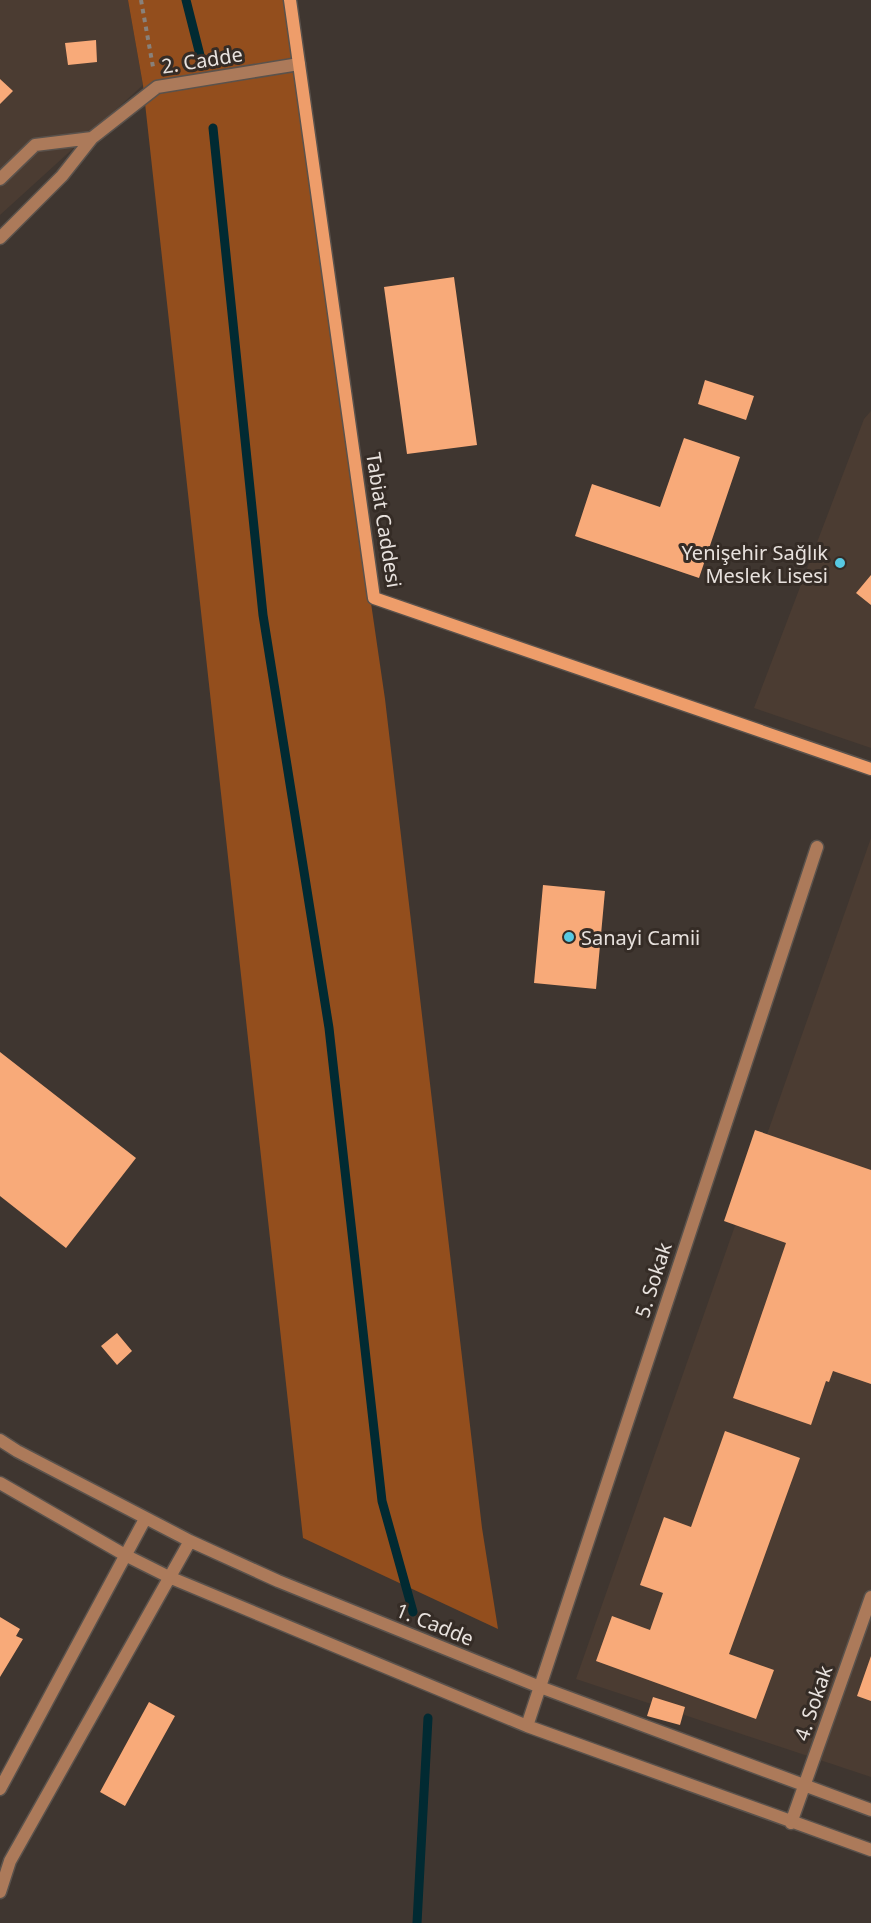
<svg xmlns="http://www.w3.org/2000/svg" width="871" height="1923" viewBox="0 0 871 1923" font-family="'Noto Sans',sans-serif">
<rect width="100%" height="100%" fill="#3f3630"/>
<path fill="#4b3c32" d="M 0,0 L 128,0 L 143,85 L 0,215 Z
M 871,411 L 871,748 L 754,708 L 864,419 Z
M 871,838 L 871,1777 L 576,1679 Z"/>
<path fill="#934e1d" d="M 128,0 L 283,0 L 385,699 L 482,1528 L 498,1629 L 303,1538 L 143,85 Z"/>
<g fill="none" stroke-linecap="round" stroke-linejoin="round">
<path stroke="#012a32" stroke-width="9" d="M 186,0 L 201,59
M 213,128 L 263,615 L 329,1028 L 382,1501 L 413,1612
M 417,1923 L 428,1718"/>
</g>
<path fill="#f8aa79" d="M 96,40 L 97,62 L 68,65 L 65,43 Z
M 0,79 L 13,91 L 0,104 Z
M 454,277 L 477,445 L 407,454 L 384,287 Z
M 705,380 L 754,396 L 746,420 L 698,404 Z
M 684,438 L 740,457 L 699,578 L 575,536 L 592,484 L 660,507 Z
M 871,575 L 871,605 L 856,593 Z
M 543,885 L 605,891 L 596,989 L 534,983 Z
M 0,1052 L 136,1158 L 66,1248 L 0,1196 Z
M 755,1130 L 871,1170 L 871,1384 L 833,1371 L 829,1382 L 826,1381 L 811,1425 L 733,1398 L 786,1243 L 724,1221 Z
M 117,1333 L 132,1351 L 117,1365 L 101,1346 Z
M 725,1431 L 800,1458 L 729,1654 L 774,1670 L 756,1719 L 596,1661 L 612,1616 L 650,1630 L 663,1593 L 640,1585 L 664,1517 L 691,1527 Z
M 0,1617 L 20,1629 L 16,1636 L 23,1639 L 0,1677 Z
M 871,1656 L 871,1701 L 857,1696 Z
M 653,1697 L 685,1707 L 680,1725 L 647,1716 Z
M 149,1702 L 175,1716 L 125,1806 L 100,1792 Z"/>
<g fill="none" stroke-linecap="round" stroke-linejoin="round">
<g stroke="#5a524c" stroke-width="15">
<path id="lane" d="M 0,179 L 35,145 L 92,138
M 0,238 L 62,176 L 92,138 L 157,87 L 299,64
M 0,1440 L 17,1451 L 190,1541 L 278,1581 L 540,1687 L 871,1810
M 0,1483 L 125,1555 L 169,1577 L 527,1726 L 871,1850
M 527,1726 L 817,847
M 0,1789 L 145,1519
M 791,1823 L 871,1597
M 0,1892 L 10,1861 L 190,1541"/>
</g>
<g stroke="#5a524c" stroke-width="15">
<path id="secondary" d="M 290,0 L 374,598 L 871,769"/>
</g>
<path stroke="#88817b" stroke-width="4" stroke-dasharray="4.5 4.5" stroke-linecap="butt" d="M 141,0 L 153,67"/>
<use href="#lane" stroke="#ac7a5a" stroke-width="12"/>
<use href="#secondary" stroke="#ee9d6a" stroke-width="12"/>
</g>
<g fill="#57c9e2" stroke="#352c26" stroke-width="2">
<circle cx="840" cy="563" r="6"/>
<circle cx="569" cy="937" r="6"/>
</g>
<g text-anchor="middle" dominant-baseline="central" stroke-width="6" stroke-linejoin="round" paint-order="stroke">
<g font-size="20" fill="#e8e2de" stroke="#352c26">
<text transform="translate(202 60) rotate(-9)">2. Cadde</text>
<text transform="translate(384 520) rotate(81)">Tabiat Caddesi</text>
<text transform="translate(653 1280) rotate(-72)">5. Sokak</text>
<text transform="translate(435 1624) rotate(22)">1. Cadde</text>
<text transform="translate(813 1703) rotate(-71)">4. Sokak</text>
</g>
<g font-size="20" fill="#e8e2de" stroke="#352c26" text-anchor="end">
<text x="828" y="552">Yenişehir Sağlık<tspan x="828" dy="23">Meslek Lisesi</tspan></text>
<text x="581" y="937" text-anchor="start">Sanayi Camii</text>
</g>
</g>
</svg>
